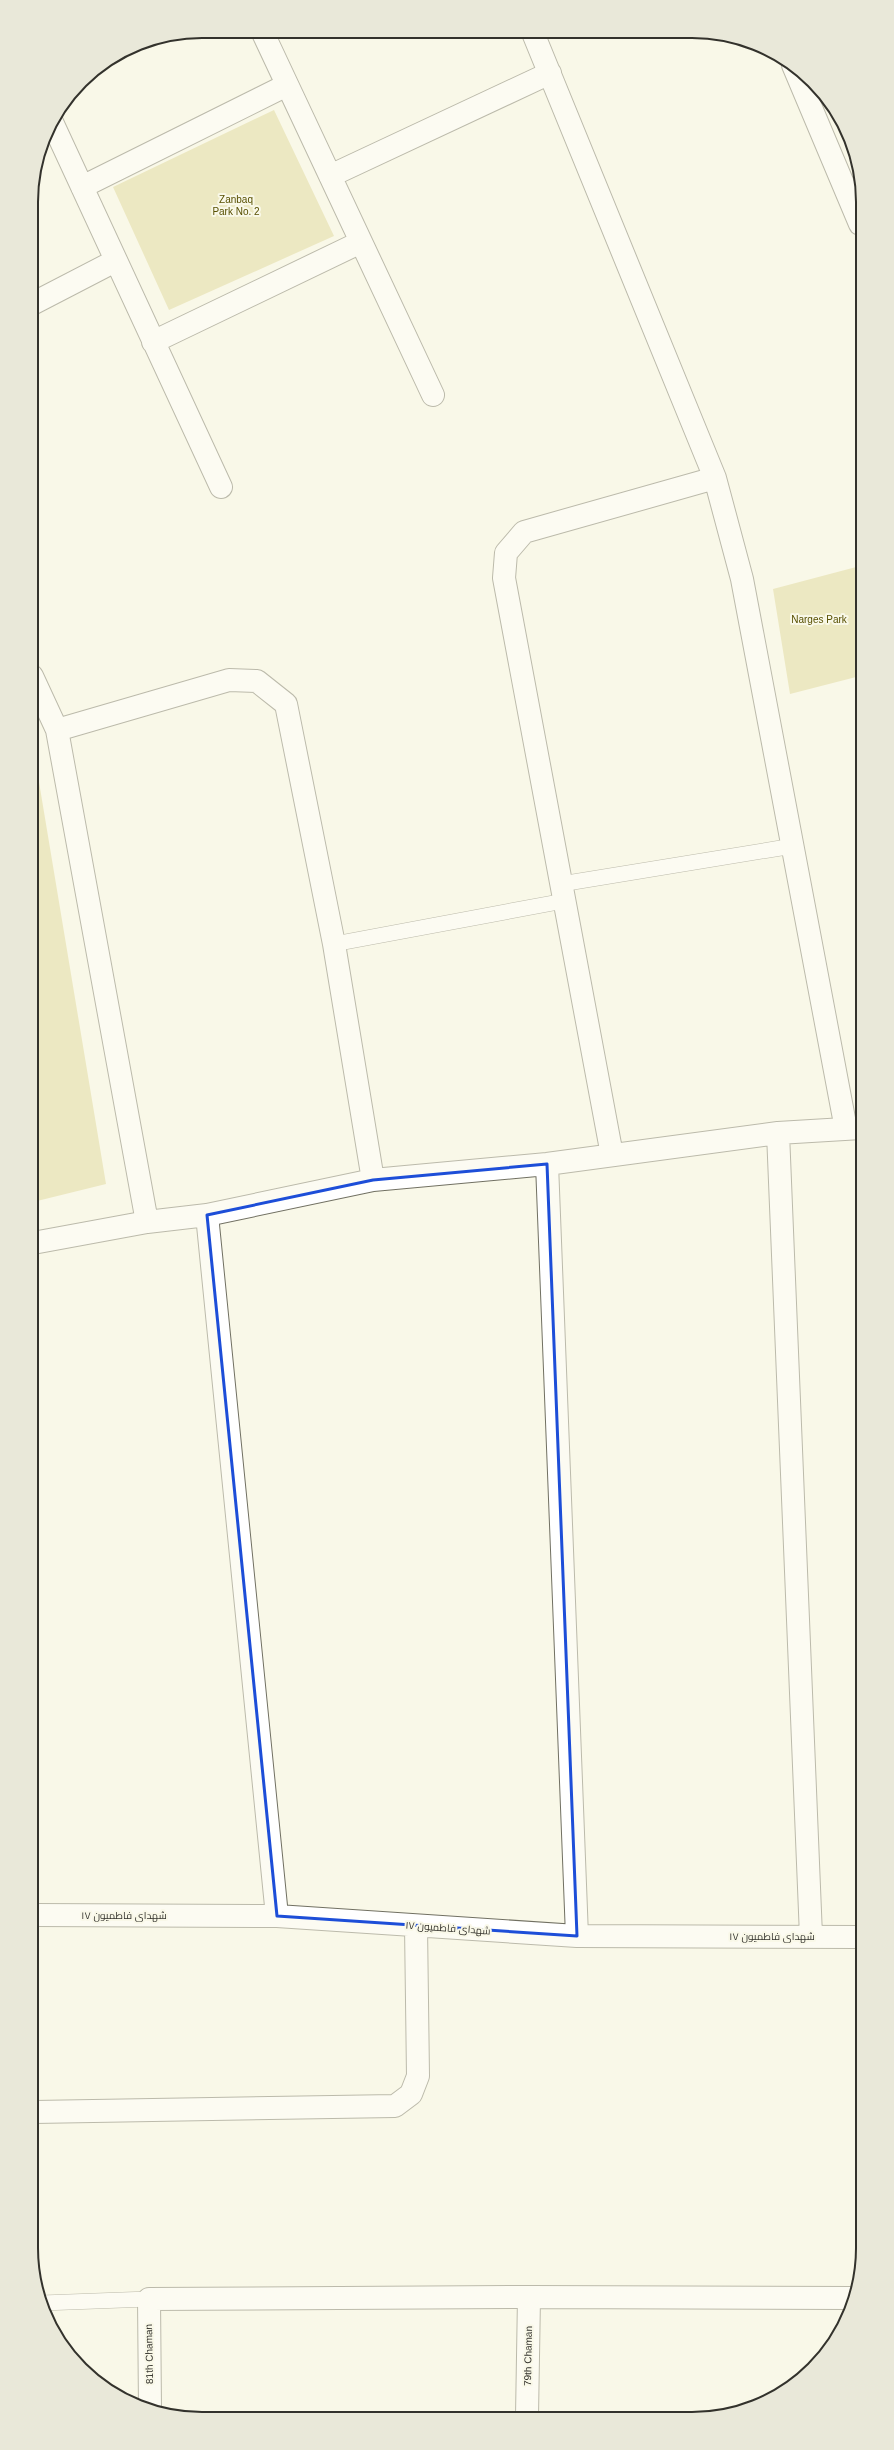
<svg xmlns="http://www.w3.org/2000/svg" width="894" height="2450" viewBox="0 0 894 2450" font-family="Arial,Cairo,sans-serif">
<rect width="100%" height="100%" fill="#f9f8e8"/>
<path fill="#dcd595" d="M 274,110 L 334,236 L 169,310 L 113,187 Z
M 860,566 L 860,676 L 790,694 L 773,589 Z
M 32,740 L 106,1184 L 33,1202 Z"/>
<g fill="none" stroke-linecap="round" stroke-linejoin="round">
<g stroke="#717062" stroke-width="16">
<path id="service" d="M 561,884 L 793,846
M 334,944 L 564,901
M 42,2303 L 149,2299"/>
</g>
<g stroke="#717062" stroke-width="24">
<path id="minor" d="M 262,31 L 433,395
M 533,33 L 715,478 L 742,579 L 846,1129
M 793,65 L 860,224
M 52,122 L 221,487
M 330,176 L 550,73
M 82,187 L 287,85
M 32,304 L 115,261
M 153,342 L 361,242
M 32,676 L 57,730 L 147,1222
M 57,730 L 229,680 L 257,681 L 286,704 L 334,944 L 373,1180
M 778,1133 L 811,1936
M 612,1155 L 504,578 L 506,553 L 524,532 L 715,478
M 547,1164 L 577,1936
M 207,1215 L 277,1916
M 33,1243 L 147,1222 L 207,1215 L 373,1180 L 547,1164 L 778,1133 L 861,1128
M 34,1915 L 277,1916 L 577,1936 L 862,1937
M 34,2112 L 395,2106 L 411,2094 L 418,2076 L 416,1926
M 150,2409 L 149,2299 L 529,2297 L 854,2298
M 527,2416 L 529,2297"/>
</g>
<use href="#service" stroke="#fff" stroke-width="15"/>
<use href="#minor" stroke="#fff" stroke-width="22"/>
</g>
<path d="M0 0H894V2450H0ZM 547,1164 L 577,1936 L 277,1916 L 207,1215 L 373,1180 Z" fill="#f9f8e8" fill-opacity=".55" fill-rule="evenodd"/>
<path fill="none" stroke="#1d4ed8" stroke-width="3" stroke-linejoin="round" d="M 547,1164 L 577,1936 L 277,1916 L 207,1215 L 373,1180 Z"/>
<g text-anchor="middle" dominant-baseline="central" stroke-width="4" stroke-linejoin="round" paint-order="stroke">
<g font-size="10" fill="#574f00" stroke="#f9f8e8">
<text x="236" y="199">Zanbaq<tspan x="236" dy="12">Park No. 2</tspan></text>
<text x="819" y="619">Narges Park</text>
</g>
<g font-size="10" fill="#33322c" stroke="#f9f8e8">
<text x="124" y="1915">شهدای فاطمیون ۱۷</text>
<text transform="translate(448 1928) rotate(4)">شهدای فاطمیون ۱۷</text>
<text x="772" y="1936">شهدای فاطمیون ۱۷</text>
<text transform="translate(149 2354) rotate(-91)">81th Chaman</text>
<text transform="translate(528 2356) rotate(-89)">79th Chaman</text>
</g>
</g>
<path d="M0 0H894V2450H0ZM202 38H692A164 164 0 0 1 856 202V2248A164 164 0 0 1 692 2412H202A164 164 0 0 1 38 2248V202A164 164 0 0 1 202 38Z" fill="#e9e8d9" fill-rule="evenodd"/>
<path fill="none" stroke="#33322c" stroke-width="2" d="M202 38H692A164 164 0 0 1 856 202V2248A164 164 0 0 1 692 2412H202A164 164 0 0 1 38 2248V202A164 164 0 0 1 202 38Z"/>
</svg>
